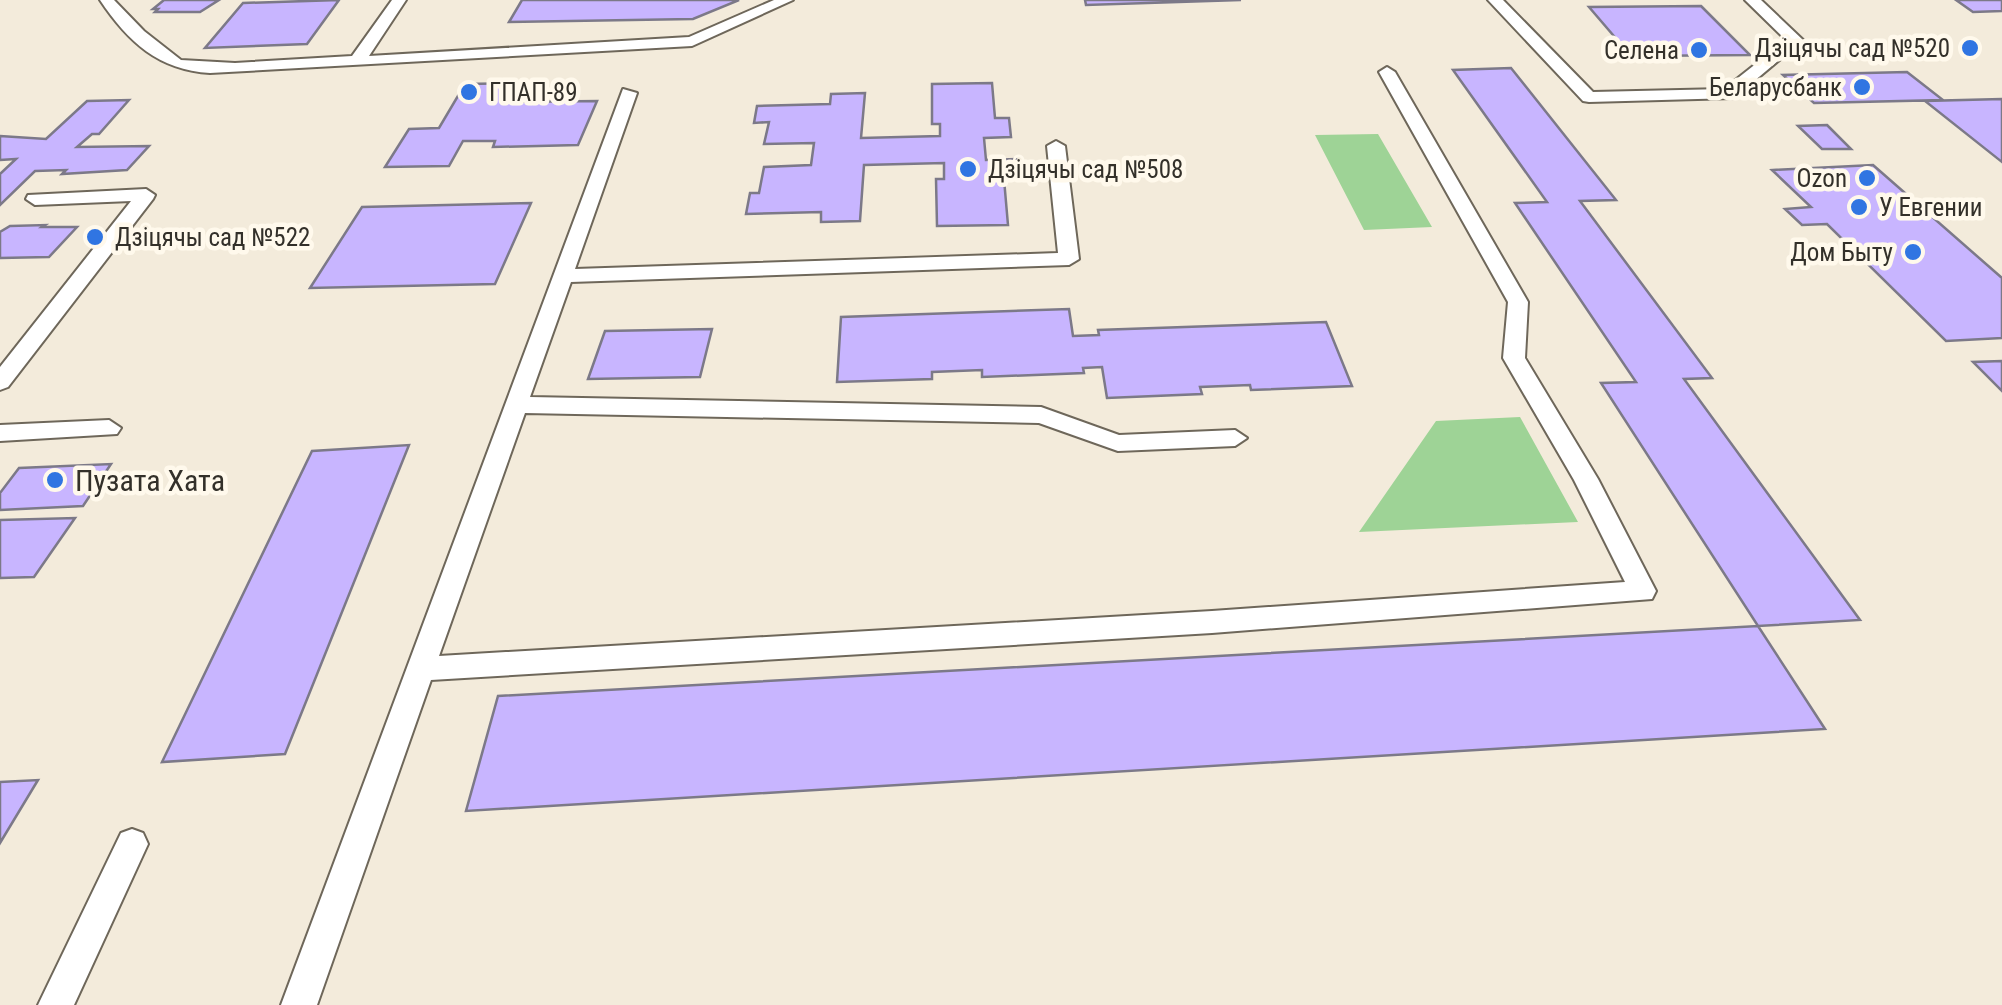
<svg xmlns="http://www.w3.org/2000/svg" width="2002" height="1005" viewBox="0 0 2002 1005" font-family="'Roboto Condensed',sans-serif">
<rect width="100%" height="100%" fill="#f3ebdb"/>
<path fill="#9ed396" d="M 1378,134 L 1432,227 L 1364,230 L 1315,135 Z
M 1520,417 L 1578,522 L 1359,532 L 1436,421 Z"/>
<path fill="#c8b5ff" stroke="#7c7988" stroke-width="2.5" d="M 164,0 L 219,0 L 200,12 L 155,12 L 158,9 L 153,9 Z
M 339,0 L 307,44 L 205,48 L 243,3 Z
M 522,0 L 739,0 L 693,19 L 509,22 Z
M 1085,0 L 1241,0 L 1086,5 Z
M 1956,0 L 2002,0 L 2002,11 L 1973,12 Z
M 1701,6 L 1750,55 L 1631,56 L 1589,7 Z
M 1511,68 L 1616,200 L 1580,201 L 1712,378 L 1684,379 L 1860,620 L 1758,626 L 1601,383 L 1636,382 L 1515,203 L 1547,202 L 1453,70 Z
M 1907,72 L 1943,100 L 1814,103 L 1783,75 Z
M 519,83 L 508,102 L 597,101 L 578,145 L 493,147 L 495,141 L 463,141 L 449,166 L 385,167 L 409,129 L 439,128 L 465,84 Z
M 992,83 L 995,118 L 1009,118 L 1011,137 L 984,138 L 986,160 L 1016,159 L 1018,179 L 1004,179 L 1008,225 L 937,226 L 936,179 L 944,179 L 944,163 L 864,165 L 860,221 L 821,222 L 821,212 L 746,214 L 750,193 L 759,193 L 764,167 L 811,165 L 814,143 L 764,144 L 769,122 L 754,123 L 757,106 L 830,104 L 831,94 L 865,93 L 861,138 L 940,136 L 940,124 L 932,124 L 932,84 Z
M 2002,99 L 2002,162 L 1925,101 Z
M 129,100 L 99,134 L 92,134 L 77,147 L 149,146 L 127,170 L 62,174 L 66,170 L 35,171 L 0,205 L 0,174 L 16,159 L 0,160 L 0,136 L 46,139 L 87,101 Z
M 1827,125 L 1851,149 L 1822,149 L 1798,126 Z
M 1873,165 L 2002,278 L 2002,338 L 1946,341 L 1827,224 L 1802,225 L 1785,209 L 1811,207 L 1772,170 Z
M 531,203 L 495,284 L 310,288 L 362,207 Z
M 10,226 L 45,225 L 42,227 L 77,227 L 49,257 L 0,258 L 0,232 Z
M 1069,309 L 1073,336 L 1099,335 L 1098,330 L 1326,322 L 1352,386 L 1251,390 L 1250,385 L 1200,387 L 1202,394 L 1107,398 L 1102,367 L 1083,368 L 1084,373 L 982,377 L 982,370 L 932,372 L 932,379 L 837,382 L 841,317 Z
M 712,329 L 700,377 L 588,379 L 605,331 Z
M 2002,361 L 2002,391 L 1973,362 Z
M 409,445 L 285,754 L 162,762 L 312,451 Z
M 111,464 L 83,506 L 0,510 L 0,493 L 19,468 Z
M 75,518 L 34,577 L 0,578 L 0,520 Z
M 1758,626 L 1825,729 L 466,811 L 498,696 Z
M 38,780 L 0,843 L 0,782 Z"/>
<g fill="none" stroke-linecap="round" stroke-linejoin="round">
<g stroke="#6e675a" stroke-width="4">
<path id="lane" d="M 100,0 L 114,0 L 144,31 L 181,60 L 235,63 L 352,56 L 392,0 L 406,0 L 369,56 L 689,37 L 774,0 L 793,0 L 692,46 L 210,73 C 159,70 128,42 100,0 Z
M 1488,0 L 1503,0 L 1593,92 L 1724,89 L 1786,40 L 1745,0 L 1761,0 L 1803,40 L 1734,98 L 1589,102 L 1583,101 Z
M 1387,67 L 1395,72 L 1528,302 L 1525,358 L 1598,479 L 1656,591 L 1652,599 L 1212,633 L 431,680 L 317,1005 L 281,1005 L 623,89 L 637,93 L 575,269 L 1058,253 L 1047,146 L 1056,141 L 1065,146 L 1079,259 L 1069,265 L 571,282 L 530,397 L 1041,407 L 1119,435 L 1235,430 L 1247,438 L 1235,446 L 1118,451 L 1039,423 L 525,413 L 439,656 L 1212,611 L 1625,582 L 1574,480 L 1503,358 L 1508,302 L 1379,72 Z
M 146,189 L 155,195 L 153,199 L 8,387 L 0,390 L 0,367 L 131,201 L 35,205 L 26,199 L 28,195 Z
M 109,420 L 121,428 L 117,434 L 0,441 L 0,425 Z
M 132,829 L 143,833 L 148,844 L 74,1005 L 38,1005 L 121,833 Z"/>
</g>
<use href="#lane" fill="#fff" fill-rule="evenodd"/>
</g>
<g fill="#3075e2" stroke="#fff9ec" stroke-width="4">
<circle cx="1970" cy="48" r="10"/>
<circle cx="1699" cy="50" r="10"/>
<circle cx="1862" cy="87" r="10"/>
<circle cx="469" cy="92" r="10"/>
<circle cx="968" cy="169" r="10"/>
<circle cx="1867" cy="178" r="10"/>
<circle cx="1859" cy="207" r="10"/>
<circle cx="95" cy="237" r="10"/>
<circle cx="1913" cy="252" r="10"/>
<circle cx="55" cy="480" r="10"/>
</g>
<g text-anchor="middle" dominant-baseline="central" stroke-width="9" stroke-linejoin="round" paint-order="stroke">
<g font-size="25" fill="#33302a" stroke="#fff9ec" text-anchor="end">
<text x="1950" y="48">Дзіцячы сад №520</text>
<text x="1679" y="50">Селена</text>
<text x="1842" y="87">Беларусбанк</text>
<text x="489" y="92" text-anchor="start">ГПАП-89</text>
<text x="988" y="169" text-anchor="start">Дзіцячы сад №508</text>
<text x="1847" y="178">Ozon</text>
<text x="1879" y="207" text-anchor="start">У Евгении</text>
<text x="115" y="237" text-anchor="start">Дзіцячы сад №522</text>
<text x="1893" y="252">Дом Быту</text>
</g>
<g font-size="30" fill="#33302a" stroke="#fff9ec" text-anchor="start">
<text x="75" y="480">Пузата Хата</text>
</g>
</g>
</svg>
